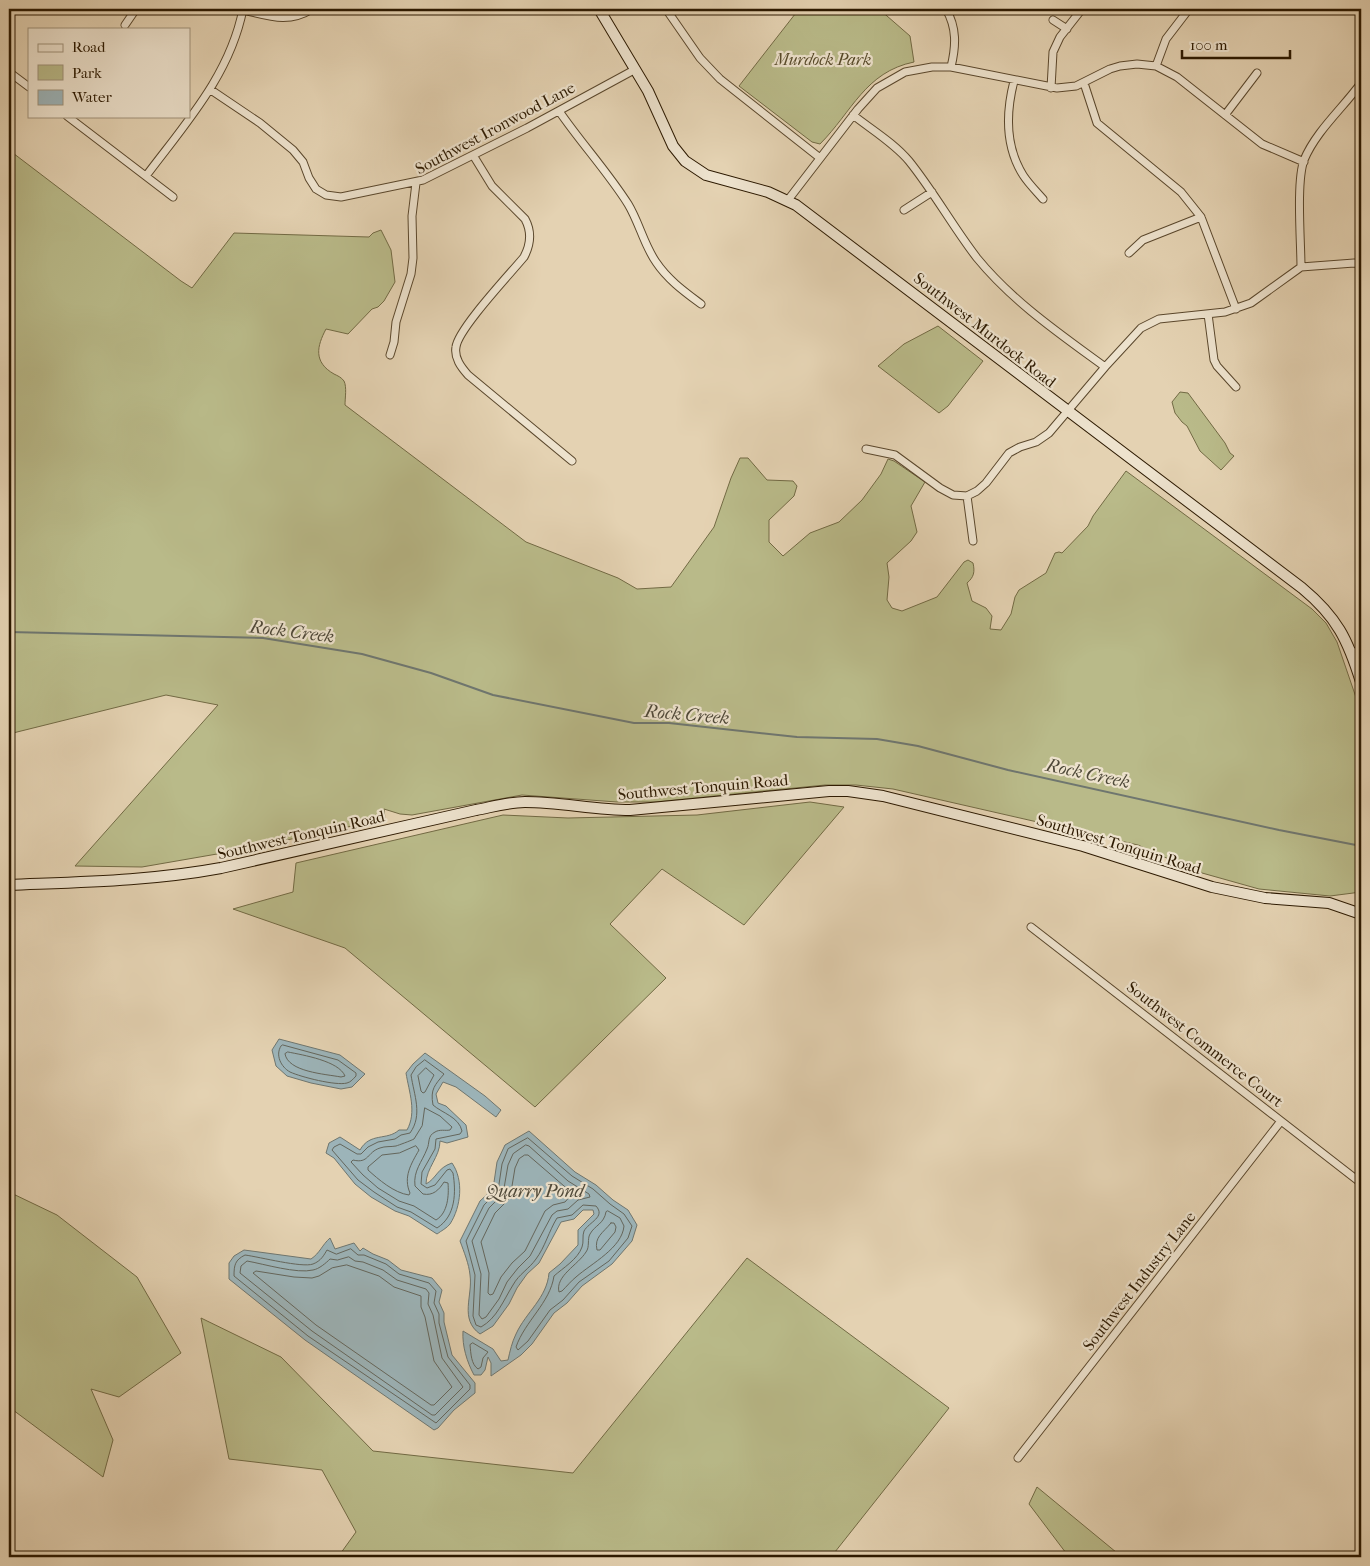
<svg xmlns="http://www.w3.org/2000/svg" width="1370" height="1566" viewBox="0 0 1370 1566" font-family="'IM FELL French Canon',serif">
<rect width="100%" height="100%" fill="#e4d2b2"/>
<filter id="stains"><feTurbulence type="fractalNoise" baseFrequency=".004" numOctaves="4"/><feColorMatrix values="0 0 0 0 .2 0 0 0 0 .09 0 0 0 0 .02 0 0 0 .5 -.17"/></filter>
<radialGradient id="worn" r=".72"><stop offset=".6" stop-color="#630" stop-opacity="0"/><stop offset="1" stop-color="#630" stop-opacity=".3"/></radialGradient>
<path fill="#b9ba89" stroke="#726a44" d="M 799,9 L 879,9 L 910,36 L 914,62 C 865,72 852,112 820,144 L 812,142 L 739,86 Z
M 9,150 L 181,281 L 192,288 L 234,233 L 369,237 L 373,233 L 381,230 L 391,250 L 395,282 L 384,301 L 378,307 L 372,309 L 348,334 L 326,329 C 317,346 313,362 334,374 C 338,376 341,377 344,381 C 347,387 345,398 345,405 L 526,542 L 618,578 L 637,589 L 671,587 L 714,527 L 731,478 L 740,458 L 748,458 L 767,480 L 793,481 L 797,486 L 794,496 L 769,520 L 769,542 L 783,556 L 810,533 L 839,522 L 862,500 L 881,474 L 888,459 L 894,461 L 925,482 L 911,506 L 917,532 L 911,541 L 887,563 L 889,577 L 887,600 L 892,608 L 902,611 L 937,597 L 964,562 L 968,560 L 973,563 C 975,572 974,577 967,583 L 972,601 L 986,608 L 992,616 L 990,629 L 1001,630 L 1011,614 L 1015,597 L 1019,590 L 1046,573 L 1055,553 L 1059,552 L 1062,553 L 1088,526 L 1093,516 L 1126,471 L 1312,609 L 1326,623 L 1337,642 L 1361,712 L 1361,892 L 1330,896 L 1259,889 L 1195,871 L 1138,845 L 893,789 L 856,785 L 825,785 L 655,802 L 617,802 L 522,795 L 412,815 L 400,814 L 384,809 L 385,819 L 240,850 L 142,867 L 75,866 L 218,705 L 166,695 L 9,734 Z
M 938,326 L 983,361 L 948,406 L 939,413 L 878,366 L 904,344 Z
M 1180,392 L 1188,393 L 1225,443 L 1230,453 L 1234,456 L 1221,470 L 1200,451 L 1187,426 L 1182,422 L 1175,413 L 1172,402 Z
M 810,802 L 844,807 L 744,925 L 662,869 L 610,924 L 666,978 L 535,1107 L 345,948 L 233,909 L 293,892 L 296,863 L 503,815 L 568,818 L 697,815 Z
M 9,1192 L 57,1215 L 137,1277 L 181,1353 L 119,1397 L 91,1389 L 113,1440 L 103,1477 L 9,1407 Z
M 747,1258 L 949,1408 L 831,1557 L 338,1557 L 356,1532 L 322,1470 L 229,1459 L 201,1318 L 281,1357 L 373,1451 L 573,1473 Z
M 1037,1487 L 1122,1557 L 1069,1557 L 1029,1504 Z"/>
<path fill="#9cb4b9" stroke="#6f766f" d="M 279,1039 L 340,1055 L 365,1074 L 352,1087 L 341,1089 L 311,1083 L 287,1076 L 276,1066 L 272,1050 Z
M 425,1053 L 485,1096 L 501,1110 L 496,1117 L 456,1087 L 443,1082 L 436,1094 L 438,1103 L 446,1106 L 466,1125 L 468,1137 L 447,1143 L 440,1141 C 440,1157 426,1168 426,1184 C 437,1178 437,1168 452,1163 C 464,1180 461,1207 450,1224 C 447,1228 441,1231 437,1234 L 409,1216 L 395,1211 L 371,1197 L 355,1184 L 334,1158 L 326,1153 L 329,1143 L 340,1137 L 360,1150 C 370,1132 387,1141 399,1130 L 407,1130 C 417,1112 409,1092 406,1073 L 413,1064 Z
M 529,1131 L 575,1172 L 596,1185 L 613,1200 L 628,1210 L 637,1225 L 632,1241 L 612,1264 L 582,1286 L 567,1303 L 554,1313 L 532,1344 L 521,1355 L 491,1376 L 491,1363 L 488,1357 L 485,1370 L 481,1375 L 474,1375 C 467,1362 462,1346 463,1331 L 493,1349 L 501,1361 L 508,1360 C 510,1351 512,1342 516,1334 C 526,1312 547,1298 549,1273 L 560,1264 L 578,1245 L 578,1230 L 594,1214 L 593,1210 L 583,1210 L 574,1219 L 561,1222 L 539,1263 L 527,1274 L 517,1288 L 509,1304 L 493,1326 L 480,1334 C 459,1319 473,1296 470,1275 C 469,1264 464,1252 460,1241 L 480,1201 L 493,1189 L 497,1162 L 505,1145 Z
M 330,1238 L 335,1249 L 354,1243 L 360,1251 L 363,1248 L 373,1254 L 388,1260 L 401,1270 L 432,1278 L 442,1290 L 439,1302 L 444,1313 L 444,1322 L 452,1355 L 475,1383 L 475,1393 L 454,1410 L 438,1428 L 434,1430 L 305,1340 L 229,1279 L 229,1263 L 234,1256 L 244,1250 L 311,1259 C 320,1253 322,1245 330,1238 Z"/>
<g fill="none" stroke-linecap="round" stroke-linejoin="round">
<path stroke="#64665c" stroke-width="1" d="M 283,1045 L 338,1060 L 356,1073 L 356,1076 C 353,1079 351,1082 347,1083 C 336,1086 301,1077 290,1072 C 281,1067 275,1055 281,1046 Z
M 288,1052 C 303,1055 339,1061 345,1076 L 341,1077 C 325,1074 288,1072 285,1054 Z
M 425,1060 L 444,1074 C 435,1085 430,1089 433,1105 C 442,1113 459,1117 462,1131 L 460,1134 L 436,1139 L 435,1149 L 422,1172 L 421,1184 L 427,1188 L 435,1185 L 447,1170 L 450,1169 L 453,1173 C 456,1192 456,1216 437,1228 L 411,1212 L 397,1207 L 374,1192 L 358,1180 L 332,1150 L 334,1147 L 340,1144 L 357,1154 L 361,1154 L 368,1147 L 378,1142 L 395,1139 L 401,1135 L 410,1133 C 423,1115 414,1095 411,1075 L 416,1067 Z
M 426,1068 L 434,1075 L 425,1092 L 423,1093 L 421,1091 L 418,1076 Z
M 425,1108 L 440,1116 L 452,1127 L 450,1130 C 445,1131 440,1129 435,1132 C 427,1136 430,1143 427,1149 C 422,1162 413,1171 415,1186 L 423,1194 C 433,1196 439,1190 444,1182 L 448,1183 C 449,1195 448,1213 436,1220 L 414,1206 L 399,1201 L 378,1188 L 363,1175 L 351,1162 L 353,1160 C 369,1164 367,1152 380,1148 C 385,1146 391,1147 396,1146 C 399,1145 410,1141 414,1139 L 422,1126 Z
M 528,1138 L 572,1176 L 593,1189 L 610,1204 L 624,1214 L 632,1226 L 628,1238 L 609,1261 L 579,1282 L 563,1300 L 550,1310 L 528,1341 L 518,1350 L 516,1347 C 525,1321 550,1303 554,1276 C 563,1268 578,1259 582,1247 C 584,1242 582,1236 584,1231 C 589,1222 606,1217 596,1206 L 583,1205 L 572,1215 L 557,1218 C 549,1231 545,1247 536,1259 C 529,1269 519,1274 513,1285 C 503,1301 497,1318 481,1327 L 476,1325 L 473,1316 L 475,1275 L 466,1241 L 484,1205 L 498,1191 L 502,1164 L 508,1149 Z
M 526,1145 L 529,1146 L 568,1181 L 589,1194 L 590,1197 L 578,1200 L 568,1209 L 557,1211 L 552,1215 L 530,1256 L 518,1268 L 507,1282 L 499,1299 L 486,1317 L 482,1319 L 479,1315 L 481,1274 L 472,1241 L 489,1208 L 503,1194 L 508,1165 L 513,1154 Z
M 416,1146 L 419,1150 C 411,1164 403,1177 410,1193 L 409,1195 C 394,1193 378,1179 368,1170 L 368,1167 L 382,1155 L 399,1153 Z
M 525,1155 L 528,1155 L 571,1192 L 572,1194 L 565,1202 L 553,1205 L 545,1211 L 525,1251 L 512,1263 L 501,1277 L 493,1294 L 490,1295 L 488,1293 L 489,1273 L 481,1242 L 495,1213 L 510,1198 L 515,1168 L 519,1159 Z
M 608,1211 L 620,1218 L 624,1226 C 622,1248 592,1263 576,1277 C 571,1281 567,1286 562,1291 L 559,1292 C 555,1276 578,1265 586,1252 C 590,1247 587,1239 590,1234 C 595,1225 604,1224 606,1212 Z
M 611,1223 L 614,1223 L 616,1227 L 615,1232 L 600,1250 L 597,1250 C 594,1237 603,1233 611,1223 Z
M 351,1249 L 358,1255 L 364,1255 L 386,1264 L 399,1274 L 429,1283 L 436,1291 L 434,1303 L 439,1314 L 439,1323 L 448,1357 L 470,1385 L 470,1389 L 436,1423 L 308,1336 L 234,1276 C 234,1265 235,1260 245,1255 C 260,1257 302,1268 313,1264 C 321,1261 324,1255 327,1250 L 336,1254 Z
M 349,1257 L 355,1261 L 363,1262 L 383,1270 L 397,1280 L 426,1289 L 429,1293 L 428,1304 L 433,1315 L 442,1358 L 463,1387 L 435,1415 L 432,1415 L 312,1331 L 240,1273 L 241,1266 L 247,1261 C 264,1264 297,1274 313,1270 C 319,1269 326,1263 330,1259 L 337,1260 Z
M 347,1265 L 379,1276 L 394,1287 L 421,1296 L 421,1307 L 425,1317 L 434,1361 L 452,1387 L 434,1405 L 431,1405 L 316,1325 L 253,1273 L 256,1271 L 294,1277 L 312,1278 L 319,1276 L 332,1268 Z
M 473,1343 L 488,1352 L 483,1358 L 481,1367 L 478,1369 C 471,1364 471,1354 470,1345 Z"/>
<path stroke="#6f766f" stroke-width="2" d="M 9,632 L 263,638 L 362,654 L 431,673 L 493,695 L 634,723 L 669,723 L 797,737 L 877,739 L 918,746 L 1008,770 L 1279,830 L 1361,846"/>
<g stroke="#5a472c" stroke-width="9">
<path id="minor" d="M 666,9 L 700,58 L 720,79 L 820,158
M 946,9 C 957,28 956,46 951,67
M 243,10 C 269,16 288,24 312,9
M 1053,20 L 1067,29
M 125,25 L 136,9
M 1156,66 L 1166,39 L 1189,9
M 9,72 L 29,87
M 1014,81 C 1006,112 1005,146 1023,175 C 1028,183 1036,191 1043,199
M 1084,83 L 1097,123 L 1181,192 L 1201,217 L 1236,309
M 1051,88 L 1053,52 L 1060,37 L 1082,9
M 211,90 L 260,123 L 293,150 L 303,162 L 309,178 L 316,189 L 326,195 L 341,197 L 423,180 L 527,128 L 634,70
M 559,111 C 581,143 607,171 628,204 C 639,222 644,245 656,262 C 668,280 685,292 701,304
M 853,115 C 872,130 894,143 909,161 C 934,192 953,227 977,258 C 1013,302 1060,334 1105,367
M 1225,115 L 1257,73
M 67,116 L 173,197
M 473,155 L 492,186 L 525,219 C 532,232 531,244 524,257 C 510,274 458,329 456,347 C 454,358 461,367 468,375 L 572,461
M 146,176 C 185,124 230,75 243,9
M 788,200 L 858,109 L 877,88 L 905,72 L 932,67 L 951,67 L 1057,88 L 1076,86 L 1110,69 L 1120,66 L 1137,64 L 1156,66 L 1177,77 L 1262,144 L 1304,162
M 904,210 L 932,192
M 1129,253 L 1143,240 L 1201,217
M 1301,267 L 1354,263 L 1361,264
M 1208,314 L 1214,360 L 1217,366 L 1236,387
M 390,355 L 394,342 L 396,322 L 411,274 L 413,258 L 412,216 L 416,183
M 866,449 L 895,455 L 940,488 L 953,495 L 967,496 L 977,491 L 986,483 L 1009,453 L 1020,447 L 1036,442 L 1049,433 L 1105,367 L 1141,328 L 1159,319 L 1225,312 L 1251,303 L 1301,267 C 1301,242 1296,182 1304,160 C 1316,131 1343,108 1361,83
M 967,496 L 973,541
M 1351,653 L 1361,650
M 1031,927 L 1361,1183
M 1018,1458 L 1281,1121"/>
</g>
<g stroke="#2c1900" stroke-width="12">
<path id="secondary" d="M 599,9 L 648,91 L 673,146 L 685,161 L 706,175 L 768,192 L 796,205 L 1302,588 C 1337,617 1348,640 1361,682
M 9,885 C 80,882 151,881 221,868 L 476,810 C 492,807 509,802 525,802 C 560,802 595,810 630,810 L 829,791 L 848,791 L 883,796 L 1083,846 L 1212,887 L 1265,898 L 1329,903 L 1361,914"/>
</g>
<use href="#minor" stroke="#ede2cd" stroke-width="7"/>
<use href="#secondary" stroke="#ede2cd" stroke-width="10"/>
</g>
<g text-anchor="middle" dominant-baseline="central" stroke-width="4.5" stroke-linejoin="round" paint-order="stroke">
<g font-size="16" font-style="italic" fill="#564929" stroke="#ede2cd">
<text x="823" y="59">Murdock Park</text>
</g>
<g font-size="16" fill="#2c1900" stroke="#ede2cd">
<text transform="translate(495 128) rotate(-28)">Southwest Ironwood Lane</text>
<text transform="translate(985 330) rotate(38)">Southwest Murdock Road</text>
<text transform="translate(703 787) rotate(-5)">Southwest Tonquin Road</text>
<text transform="translate(301 835) rotate(-13)">Southwest Tonquin Road</text>
<text transform="translate(1119 844) rotate(17)">Southwest Tonquin Road</text>
<text transform="translate(1205 1044) rotate(38)">Southwest Commerce Court</text>
<text transform="translate(1139 1281) rotate(-52)">Southwest Industry Lane</text>
</g>
<g font-size="18" font-style="italic" fill="#4e4838" stroke="#ede2cd">
<text transform="translate(292 632) rotate(7)">Rock Creek</text>
<text transform="translate(687 715) rotate(5)">Rock Creek</text>
<text transform="translate(1088 774) rotate(12)">Rock Creek</text>
<text x="535" y="1191">Quarry Pond</text>
</g>
</g>
<rect width="1370" height="1566" fill="none" stroke="#e4d2b2" stroke-width="30"/>
<rect x="10" y="10" width="1350" height="1546" fill="none" stroke="#2c1900" stroke-width="2.5"/>
<rect x="15" y="15" width="1340" height="1536" fill="none" stroke="#2c1900"/>
<rect x="28" y="28" width="162" height="90" fill="#ede2cd" stroke="#a0927b"/>
<rect x="38" y="44" width="25" height="8" fill="#ede2cd" stroke="#a0927b"/>
<text x="72" y="52" font-size="15" fill="#2c1900">Road</text>
<rect x="38" y="65" width="25" height="15" fill="#b9ba89" stroke="#a0927b"/>
<text x="72" y="78" font-size="15" fill="#2c1900">Park</text>
<rect x="38" y="90" width="25" height="15" fill="#9cb4b9" stroke="#a0927b"/>
<text x="72" y="102" font-size="15" fill="#2c1900">Water</text>
<path d="M1182 50v8h108v-8" fill="none" stroke="#2c1900" stroke-width="2.5"/>
<text x="1190" y="50" font-size="15" fill="#2c1900" stroke="#ede2cd" stroke-width="4" paint-order="stroke">100 m</text>
<rect width="100%" height="100%" filter="url(#stains)"/>
<rect width="100%" height="100%" fill="url(#worn)"/>
</svg>
